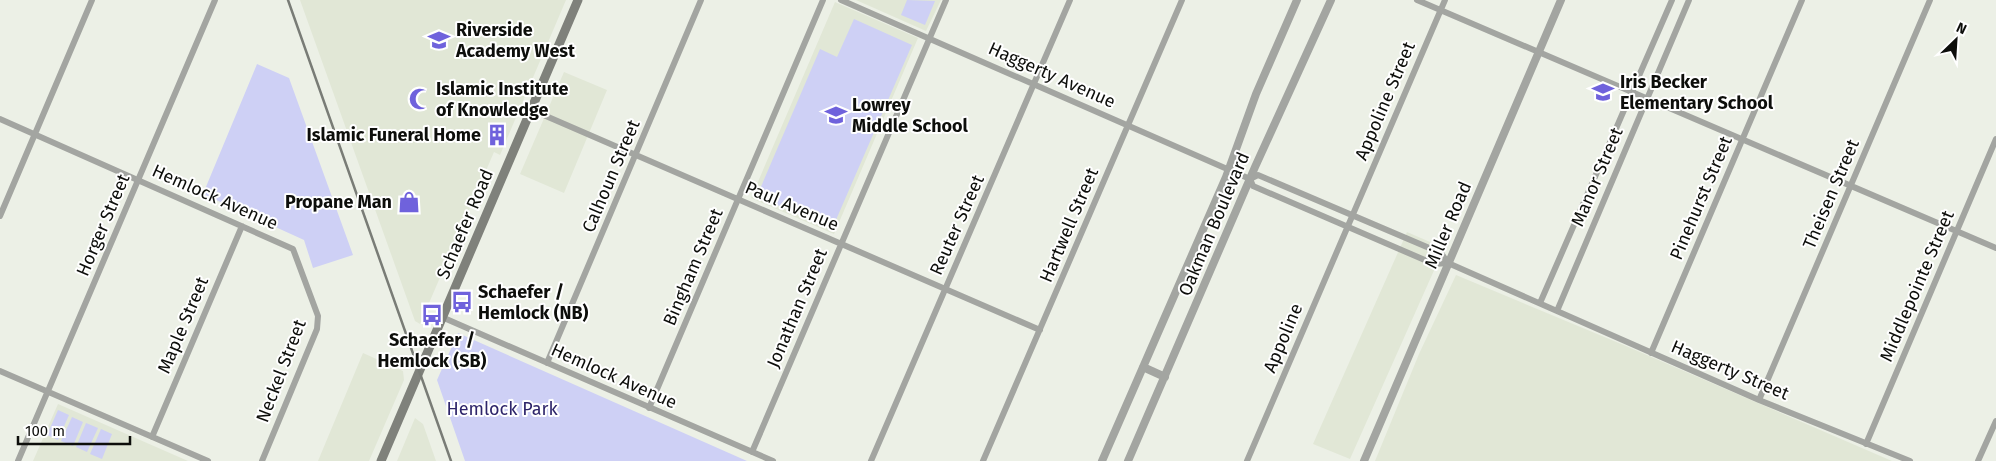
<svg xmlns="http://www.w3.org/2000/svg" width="1996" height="461" viewBox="0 0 1996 461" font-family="'Fira Sans',sans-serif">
<rect width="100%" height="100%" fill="#ecf0e6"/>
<path fill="#e1e7d6" d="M 300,0 L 566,0 L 500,155 L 494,152 L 420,324 L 415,321 Z
M 856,0 L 941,0 L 926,31 Z
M 835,2 L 918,38 L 834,234 L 751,198 Z
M 564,72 L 607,90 L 564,193 L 520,174 Z
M 1407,232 L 1444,248 L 1350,459 L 1313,444 Z
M 1456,275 L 1626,346 L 1892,461 L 1375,461 L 1419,354 Z
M 363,353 L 403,371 L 404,380 L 369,461 L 318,461 Z
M 58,404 L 188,461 L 33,461 Z
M 415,418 L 423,424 L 436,461 L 397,461 Z"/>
<path fill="#ced0f5" d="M 907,0 L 935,1 L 925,25 L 901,15 Z
M 854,19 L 912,45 L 832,229 L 757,196 L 820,49 L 837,57 Z
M 257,64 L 289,78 L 353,255 L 313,268 L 304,240 L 203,194 Z
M 458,333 L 747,461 L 465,461 L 437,380 Z
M 58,410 L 69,415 L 58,440 L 47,435 Z
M 72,417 L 83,422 L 73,446 L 61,441 Z
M 86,423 L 98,428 L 87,452 L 76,447 Z
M 101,429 L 112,434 L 102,459 L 90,454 Z"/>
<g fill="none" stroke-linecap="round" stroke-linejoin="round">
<path stroke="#a3a5a1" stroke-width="6" d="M 841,0 L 1250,179 L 1253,186 L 1434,264 L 1448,263 L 1759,400 L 1910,461
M 1417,0 L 1996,248
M 532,110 L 1040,330
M 0,119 L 293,249 L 318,316 L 317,329 L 262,461
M 1250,179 L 1258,175 L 1441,253 L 1448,263
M 0,216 L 92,0
M 1540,303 L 1672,0
M 1557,311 L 1689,0
M 444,318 L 773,461
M 1651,353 L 1802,0
M 547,363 L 701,0
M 0,371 L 208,461
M 1759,400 L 1930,0
M 649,408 L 823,0
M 152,437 L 242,226
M 1866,444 L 1996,139
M 752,452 L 946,0
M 18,461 L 215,0
M 871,461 L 1070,0
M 983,461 L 1182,0
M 1247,461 L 1445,0
M 1978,461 L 1996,421"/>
<path stroke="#a3a5a1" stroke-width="8" d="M 1143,367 L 1165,377
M 1102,461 L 1226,177 L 1256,94 L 1297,0
M 1128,461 L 1255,167 L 1331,0
M 1364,461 L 1561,0"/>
<path stroke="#7f817b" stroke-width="9" d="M 381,461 L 578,0"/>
<path stroke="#797c76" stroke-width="2.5" d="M 288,0 L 451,461"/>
</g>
<defs>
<g id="school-bare" transform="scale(1.725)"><path d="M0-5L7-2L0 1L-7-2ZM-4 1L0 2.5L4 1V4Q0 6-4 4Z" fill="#6f62dc" stroke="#fff" stroke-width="2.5" paint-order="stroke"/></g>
<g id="mosque-bare" transform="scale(1.725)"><path d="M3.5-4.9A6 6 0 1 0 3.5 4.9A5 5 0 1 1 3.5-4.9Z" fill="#6f62dc" stroke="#fff" stroke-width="2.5" paint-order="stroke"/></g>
<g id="building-bare" transform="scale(1.725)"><path d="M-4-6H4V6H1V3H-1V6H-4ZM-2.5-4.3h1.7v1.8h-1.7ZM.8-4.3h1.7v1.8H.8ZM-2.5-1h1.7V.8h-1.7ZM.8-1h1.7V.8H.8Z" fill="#6f62dc" stroke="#fff" stroke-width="2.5" paint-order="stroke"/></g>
<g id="shop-bare" transform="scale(1.725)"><path d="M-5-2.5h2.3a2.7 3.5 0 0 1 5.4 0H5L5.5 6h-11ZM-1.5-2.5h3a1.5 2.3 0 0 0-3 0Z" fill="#6f62dc" stroke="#fff" stroke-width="2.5" paint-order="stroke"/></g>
<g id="bus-bare" transform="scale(1.725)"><path d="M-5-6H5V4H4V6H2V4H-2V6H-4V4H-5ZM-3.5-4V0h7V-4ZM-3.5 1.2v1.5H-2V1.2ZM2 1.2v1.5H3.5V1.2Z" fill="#6f62dc" stroke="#fff" stroke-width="2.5" paint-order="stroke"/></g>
</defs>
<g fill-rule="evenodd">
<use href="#school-bare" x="439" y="40"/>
<use href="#school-bare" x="1603" y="92"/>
<use href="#mosque-bare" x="420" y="99"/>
<use href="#school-bare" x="836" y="115"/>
<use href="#building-bare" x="497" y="135"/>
<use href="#shop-bare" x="409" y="202"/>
<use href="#bus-bare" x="462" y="302"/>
<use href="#bus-bare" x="432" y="315"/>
</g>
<g text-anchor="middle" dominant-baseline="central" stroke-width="4" stroke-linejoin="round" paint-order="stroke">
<g font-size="18" font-weight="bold" fill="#0d0e0b" stroke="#fff" text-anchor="start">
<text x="456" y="30">Riverside<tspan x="456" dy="21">Academy West</tspan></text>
<text x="1620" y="82">Iris Becker<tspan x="1620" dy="21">Elementary School</tspan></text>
<text x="436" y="89">Islamic Institute<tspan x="436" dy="21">of Knowledge</tspan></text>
<text x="852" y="105">Lowrey<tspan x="852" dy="21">Middle School</tspan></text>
<text x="481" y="135" text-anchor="end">Islamic Funeral Home</text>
<text x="392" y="202" text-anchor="end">Propane Man</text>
<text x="478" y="292">Schaefer /<tspan x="478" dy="21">Hemlock (NB)</tspan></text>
<text x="432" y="340" text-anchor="middle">Schaefer /<tspan x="432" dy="21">Hemlock (SB)</tspan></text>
</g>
<g font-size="18" fill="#0d0e0b" stroke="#fff">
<text transform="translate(1052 75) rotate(24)">Haggerty Avenue</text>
<text transform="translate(1385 101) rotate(-67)">Appoline Street</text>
<text transform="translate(611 176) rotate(-67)">Calhoun Street</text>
<text transform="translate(1597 177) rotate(-67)">Manor Street</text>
<text transform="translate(1831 194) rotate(-67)">Theisen Street</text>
<text transform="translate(215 197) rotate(24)">Hemlock Avenue</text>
<text transform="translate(1701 198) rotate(-67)">Pinehurst Street</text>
<text transform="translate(792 206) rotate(23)">Paul Avenue</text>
<text transform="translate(465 224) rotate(-67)">Schaefer Road</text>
<text transform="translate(1214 224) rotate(-67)">Oakman Boulevard</text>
<text transform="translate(103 225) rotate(-67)">Horger Street</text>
<text transform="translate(957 225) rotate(-66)">Reuter Street</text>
<text transform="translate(1069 225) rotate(-67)">Hartwell Street</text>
<text transform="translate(1448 225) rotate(-67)">Miller Road</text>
<text transform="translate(693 267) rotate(-67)">Bingham Street</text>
<text transform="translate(1917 286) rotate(-67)">Middlepointe Street</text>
<text transform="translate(797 308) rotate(-67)">Jonathan Street</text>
<text transform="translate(183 325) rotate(-67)">Maple Street</text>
<text transform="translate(1283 338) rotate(-67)">Appoline</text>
<text transform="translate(1730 370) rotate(23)">Haggerty Street</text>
<text transform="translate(281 371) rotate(-69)">Neckel Street</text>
<text transform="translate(614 376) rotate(24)">Hemlock Avenue</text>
</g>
<g font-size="18" fill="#2e256a" stroke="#fff">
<text x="502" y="409">Hemlock Park</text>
</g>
</g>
<g transform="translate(1956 40) rotate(25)" stroke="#ffffff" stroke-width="4" paint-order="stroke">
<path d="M0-4L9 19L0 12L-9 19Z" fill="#0d0e0b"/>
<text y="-8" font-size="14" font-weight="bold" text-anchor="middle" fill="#0d0e0b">N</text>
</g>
<path d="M18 436v8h112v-8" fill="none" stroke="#0d0e0b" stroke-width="2.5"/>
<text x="25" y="436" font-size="15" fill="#0d0e0b" stroke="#ffffff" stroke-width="4" paint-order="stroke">100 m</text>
</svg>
